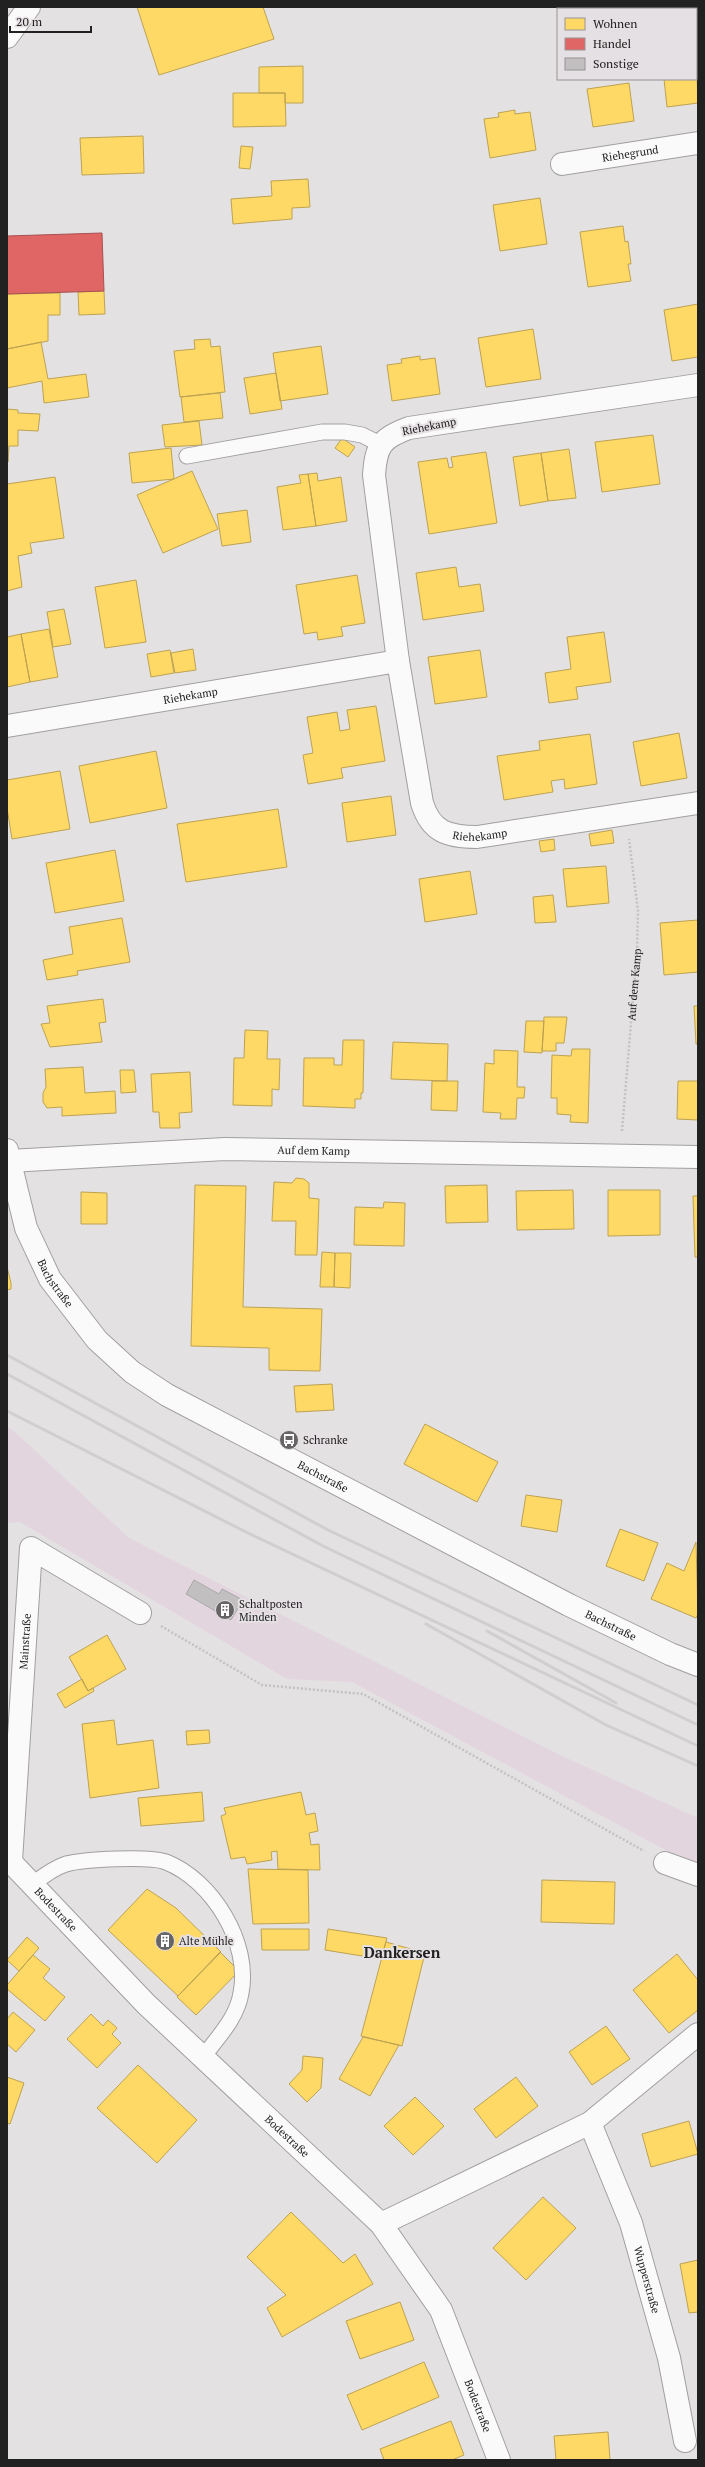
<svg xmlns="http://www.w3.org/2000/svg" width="705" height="2467" viewBox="0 0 705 2467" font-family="'PT Serif',serif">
<rect width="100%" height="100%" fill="#e4e1e3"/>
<path fill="#e3d5de" d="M 7,1427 L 14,1431 L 129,1538 L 560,1755 L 698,1818 L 698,1862 L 671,1853 L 352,1682 L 287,1679 L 20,1522 L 7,1523 Z"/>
<path fill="#ffd966" stroke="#bda251" d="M 137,7 L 263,7 L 274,39 L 159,75 Z
M 561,7 L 610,7 L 610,9 L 561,9 Z
M 681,7 L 698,7 L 698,14 L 696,14 L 696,9 L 681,9 Z
M 696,52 L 698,103 L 667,107 L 664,79 L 696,79 Z
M 303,66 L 303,103 L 285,103 L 285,93 L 259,93 L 259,67 Z
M 629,83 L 634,121 L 593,127 L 587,89 Z
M 233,93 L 285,93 L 286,126 L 233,127 Z
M 515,110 L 515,114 L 530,112 L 536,150 L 490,158 L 484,119 L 499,117 L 498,113 Z
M 143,136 L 144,173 L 82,175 L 80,138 Z
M 241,146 L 253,147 L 250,169 L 239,168 Z
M 308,179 L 310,207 L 292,208 L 292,219 L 233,224 L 231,199 L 272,196 L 271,181 Z
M 540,198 L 547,244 L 500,251 L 493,205 Z
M 623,226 L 625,242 L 628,241 L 631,264 L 628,264 L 631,281 L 588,287 L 580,232 Z
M 104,291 L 105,314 L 79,315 L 78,292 Z
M 60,293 L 60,315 L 48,315 L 48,341 L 7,349 L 7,294 Z
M 698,304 L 698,357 L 672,361 L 664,310 Z
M 533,329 L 541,379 L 486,387 L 478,338 Z
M 210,339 L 211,347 L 220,346 L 225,392 L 180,397 L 174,351 L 195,349 L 194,340 Z
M 41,342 L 48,379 L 86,374 L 89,397 L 44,403 L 42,381 L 7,388 L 7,349 Z
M 321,346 L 328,394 L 280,401 L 273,353 Z
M 420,356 L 420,360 L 435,358 L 440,394 L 392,401 L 387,365 L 402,363 L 401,359 Z
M 276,373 L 282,409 L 250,414 L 244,378 Z
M 220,393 L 223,418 L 184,422 L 181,397 Z
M 7,409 L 18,410 L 18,413 L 40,414 L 38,431 L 18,430 L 18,446 L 9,446 L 8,462 Z
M 199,421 L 202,445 L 165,447 L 162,425 Z
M 653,435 L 660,484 L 602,492 L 595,442 Z
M 342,438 L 355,447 L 348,457 L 335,448 Z
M 171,448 L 174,479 L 132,483 L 129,453 Z
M 569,449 L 576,498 L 548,501 L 541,453 Z
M 486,452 L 497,523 L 429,534 L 418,462 L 447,458 L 449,468 L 453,467 L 451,457 Z
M 541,453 L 548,501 L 520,506 L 513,457 Z
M 192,471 L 218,529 L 163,553 L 137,495 Z
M 317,473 L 318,481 L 341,477 L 347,521 L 316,526 L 308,474 Z
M 308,474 L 316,526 L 283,530 L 277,487 L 301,483 L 299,475 Z
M 55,477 L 64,538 L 30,543 L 32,553 L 18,556 L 22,587 L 7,591 L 7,484 Z
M 247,510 L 251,542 L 222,546 L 217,514 Z
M 456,567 L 459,587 L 480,584 L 484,611 L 423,620 L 416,573 Z
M 357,575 L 365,623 L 341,627 L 343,636 L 318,640 L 317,632 L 304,634 L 296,585 Z
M 136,580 L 146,642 L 105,648 L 95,587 Z
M 64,609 L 71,644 L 53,647 L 47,612 Z
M 49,629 L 58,677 L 30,682 L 21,634 Z
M 604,632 L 611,682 L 576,687 L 578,699 L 549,703 L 545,673 L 571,669 L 567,637 Z
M 21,634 L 30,682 L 7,687 L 7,637 Z
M 193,649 L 196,670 L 175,673 L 171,653 Z
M 170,650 L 174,673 L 151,677 L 147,654 Z
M 480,650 L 487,697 L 435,704 L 428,657 Z
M 376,706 L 385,761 L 341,768 L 343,778 L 308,784 L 303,755 L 313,753 L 307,717 L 337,712 L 340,731 L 350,729 L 347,710 Z
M 679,733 L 687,778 L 641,786 L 633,742 Z
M 590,734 L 597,784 L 565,789 L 564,779 L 551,781 L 553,792 L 504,800 L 497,756 L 540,750 L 539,741 Z
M 156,751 L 167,808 L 90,823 L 79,766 Z
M 60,771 L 70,829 L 12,839 L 7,808 L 7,780 Z
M 391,796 L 396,835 L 347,842 L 342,803 Z
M 278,809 L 287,867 L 186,882 L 177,824 Z
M 612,830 L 614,843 L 591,846 L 589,834 Z
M 554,839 L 555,850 L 541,852 L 539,841 Z
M 115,850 L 124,901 L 55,913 L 46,863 Z
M 606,866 L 609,903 L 567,907 L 563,869 Z
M 470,871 L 477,914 L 425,922 L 419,879 Z
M 553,895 L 556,922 L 535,923 L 533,897 Z
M 122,918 L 130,962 L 77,971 L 78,975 L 47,980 L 43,960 L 73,954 L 69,927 Z
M 698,920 L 698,972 L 664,975 L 660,923 Z
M 103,999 L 106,1022 L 99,1023 L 102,1042 L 50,1047 L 41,1024 L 50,1023 L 47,1006 Z
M 694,1006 L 698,1006 L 698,1044 L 696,1044 Z
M 544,1017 L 567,1017 L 564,1043 L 556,1043 L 556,1051 L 542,1051 Z
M 526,1021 L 544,1021 L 542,1053 L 524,1052 Z
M 245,1030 L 268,1031 L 267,1059 L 280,1059 L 279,1090 L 272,1089 L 272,1106 L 233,1105 L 234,1058 L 244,1058 Z
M 343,1040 L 364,1040 L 363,1093 L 361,1093 L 361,1099 L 355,1099 L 355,1108 L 303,1106 L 304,1058 L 334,1058 L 334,1065 L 342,1065 Z
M 393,1042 L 448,1044 L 447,1081 L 391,1079 Z
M 572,1049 L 590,1049 L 588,1123 L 570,1122 L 571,1115 L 557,1114 L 557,1098 L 551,1098 L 552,1055 L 571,1056 Z
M 494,1050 L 518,1051 L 517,1087 L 525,1087 L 524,1098 L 517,1098 L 516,1119 L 500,1119 L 501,1113 L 483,1112 L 485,1063 L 494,1064 Z
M 83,1067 L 85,1093 L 115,1091 L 116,1113 L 62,1116 L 62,1107 L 47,1108 L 43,1102 L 43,1093 L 46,1087 L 45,1069 Z
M 120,1070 L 134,1070 L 136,1092 L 121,1093 Z
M 190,1072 L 192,1112 L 179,1113 L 180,1128 L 160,1128 L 159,1112 L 153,1112 L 151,1074 Z
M 432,1081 L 458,1081 L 457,1111 L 431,1110 Z
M 678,1081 L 698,1081 L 698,1120 L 677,1119 Z
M 296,1178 L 304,1179 L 309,1183 L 309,1198 L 319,1199 L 317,1255 L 295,1255 L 296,1221 L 272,1221 L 274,1182 L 292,1183 Z
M 195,1185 L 246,1186 L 243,1307 L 322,1309 L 320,1371 L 269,1370 L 269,1348 L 191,1346 Z
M 487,1185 L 488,1222 L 446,1223 L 445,1186 Z
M 573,1190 L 574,1229 L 517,1230 L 516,1191 Z
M 608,1190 L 660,1190 L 660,1235 L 608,1236 Z
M 81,1192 L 107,1193 L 107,1224 L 81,1224 Z
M 693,1196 L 698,1196 L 698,1257 L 695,1257 Z
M 384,1202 L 405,1203 L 404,1246 L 354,1245 L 355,1207 L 383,1208 Z
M 322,1252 L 335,1253 L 334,1287 L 320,1287 Z
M 335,1253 L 351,1253 L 350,1288 L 334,1287 Z
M 7,1267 L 11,1283 L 11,1289 L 7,1290 Z
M 332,1384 L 334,1410 L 296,1412 L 294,1386 Z
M 425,1424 L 498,1462 L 477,1502 L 404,1464 Z
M 526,1495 L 562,1500 L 557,1532 L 521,1526 Z
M 620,1529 L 658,1543 L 644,1581 L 606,1566 Z
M 696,1542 L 698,1614 L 696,1618 L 651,1599 L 667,1563 L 684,1571 Z
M 107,1635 L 126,1669 L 88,1691 L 69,1657 Z
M 82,1679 L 88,1691 L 93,1688 L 94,1691 L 65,1708 L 57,1694 Z
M 114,1720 L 117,1745 L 153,1740 L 159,1788 L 90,1798 L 82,1724 Z
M 209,1730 L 210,1743 L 187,1745 L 186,1731 Z
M 202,1792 L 204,1821 L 141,1826 L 138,1798 Z
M 301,1792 L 306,1815 L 315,1813 L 318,1831 L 309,1833 L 311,1845 L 319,1844 L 320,1870 L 278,1869 L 277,1851 L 271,1852 L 272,1860 L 247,1864 L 245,1857 L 231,1859 L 221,1816 L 226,1814 L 224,1808 Z
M 248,1869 L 308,1870 L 309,1923 L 253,1924 Z
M 542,1880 L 615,1882 L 614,1924 L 541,1922 Z
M 147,1889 L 176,1908 L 221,1952 L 178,1996 L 108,1930 Z
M 261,1929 L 309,1929 L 309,1950 L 262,1950 Z
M 328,1929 L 387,1938 L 381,1959 L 325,1950 Z
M 27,1937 L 39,1948 L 19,1971 L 7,1960 Z
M 386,1942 L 425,1953 L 402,2046 L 361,2036 Z
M 220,1952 L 239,1971 L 196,2015 L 177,1997 Z
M 677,1954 L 698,1980 L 698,2010 L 669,2033 L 633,1990 Z
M 33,1955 L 50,1969 L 43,1978 L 65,1997 L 45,2021 L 7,1989 L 7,1985 Z
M 13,2012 L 35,2030 L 16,2052 L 7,2044 L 7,2019 Z
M 91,2014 L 103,2026 L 108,2020 L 117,2028 L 112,2034 L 121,2043 L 97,2068 L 67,2039 Z
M 606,2026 L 630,2059 L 592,2085 L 569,2052 Z
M 363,2037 L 399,2045 L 370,2096 L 339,2079 Z
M 303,2056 L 323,2058 L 321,2088 L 307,2102 L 289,2084 L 302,2070 Z
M 138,2065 L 197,2120 L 157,2163 L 97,2108 Z
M 7,2077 L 24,2083 L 10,2124 L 7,2123 Z
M 516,2077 L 538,2106 L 496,2138 L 474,2109 Z
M 415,2097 L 444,2126 L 413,2155 L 384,2126 Z
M 689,2121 L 698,2154 L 651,2167 L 642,2134 Z
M 543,2197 L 576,2228 L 526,2280 L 493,2248 Z
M 291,2212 L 343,2263 L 355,2254 L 373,2284 L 282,2337 L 267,2308 L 286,2295 L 247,2257 Z
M 698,2260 L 698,2312 L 689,2313 L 680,2264 Z
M 400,2302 L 414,2340 L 360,2359 L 346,2321 Z
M 424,2362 L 439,2397 L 362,2430 L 347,2395 Z
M 451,2421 L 464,2455 L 452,2460 L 384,2460 L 380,2449 Z
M 608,2432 L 610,2460 L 556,2460 L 554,2436 Z"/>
<path fill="#e06666" stroke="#a75151" d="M 102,233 L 104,291 L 7,294 L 7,236 Z"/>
<path fill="#c2bfc1" stroke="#aaa8a9" d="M 194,1580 L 219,1594 L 222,1589 L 243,1600 L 231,1620 L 186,1594 Z"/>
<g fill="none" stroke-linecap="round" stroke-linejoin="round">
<g stroke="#a19fa0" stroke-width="17">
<path id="service" d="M 187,456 L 322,432 L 345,432 L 362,435 L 380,444
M 33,1884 C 43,1876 54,1868 66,1864 C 84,1859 150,1856 166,1862 C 212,1880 251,1943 241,1993 C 237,2018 218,2037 203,2057"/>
</g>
<g stroke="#a19fa0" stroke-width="24">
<g id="minor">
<path d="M 7,37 L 29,7"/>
<path id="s2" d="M 562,164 L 698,143"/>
<path id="s3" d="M 698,385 L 409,428 C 381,438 376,446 374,475 L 398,661 L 422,803 C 431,832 448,837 477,837 L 698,803"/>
<path id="s4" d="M 7,726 L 398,661"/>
<path id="s5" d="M 7,1150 L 26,1228 L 50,1279 L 97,1340 L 132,1372 L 167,1395 L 569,1605 L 670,1654 L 698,1665"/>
<path id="s6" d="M 9,1161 L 225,1149 L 698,1157"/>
<path id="s7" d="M 7,1858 L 146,2004 L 381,2224 L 441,2310 L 499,2460"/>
<path id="s8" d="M 11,1861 L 31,1548 L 140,1613"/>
<path d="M 665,1863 L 698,1875"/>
<path id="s9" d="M 590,2123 L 631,2223 L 669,2358 L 685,2441"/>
<path d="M 381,2224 L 590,2123 L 698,2034"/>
</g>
</g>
<g stroke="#c3c2c2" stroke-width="2.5" stroke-dasharray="2 2" stroke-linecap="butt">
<path id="s1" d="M 622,1131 L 637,951 L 638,911 L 629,839"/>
<path d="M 161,1626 L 262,1685 L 363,1694 L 644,1851"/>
</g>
<use href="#service" stroke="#fbfafb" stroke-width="15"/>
<use href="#minor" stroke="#fbfafb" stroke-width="22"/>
<path stroke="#d0cecf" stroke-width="3" d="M 7,1355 L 328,1530 L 698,1705
M 7,1374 L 323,1546 L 698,1725
M 7,1411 L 250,1534 L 698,1746
M 426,1624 L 606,1725 L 698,1766
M 487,1631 L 616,1703"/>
</g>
<defs>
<g id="bus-disc" transform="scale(1)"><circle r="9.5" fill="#666465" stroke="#e5e0e3"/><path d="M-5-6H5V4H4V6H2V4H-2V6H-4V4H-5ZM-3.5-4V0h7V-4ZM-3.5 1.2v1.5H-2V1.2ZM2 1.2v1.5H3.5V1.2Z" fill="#fff"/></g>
<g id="building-disc" transform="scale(1)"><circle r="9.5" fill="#666465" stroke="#e5e0e3"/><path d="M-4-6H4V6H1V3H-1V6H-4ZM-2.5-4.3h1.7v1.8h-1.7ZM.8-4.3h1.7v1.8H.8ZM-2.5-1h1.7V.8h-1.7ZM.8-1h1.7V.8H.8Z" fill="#fff"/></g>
</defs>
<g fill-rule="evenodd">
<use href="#bus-disc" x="289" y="1440"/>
<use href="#building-disc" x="225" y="1610"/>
<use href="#building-disc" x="165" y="1941"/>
</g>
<g text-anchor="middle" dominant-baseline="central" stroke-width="4" stroke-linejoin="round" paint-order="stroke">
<g font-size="11" fill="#222121" stroke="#e5e0e3">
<text stroke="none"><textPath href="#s2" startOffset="69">Riehegrund</textPath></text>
<text transform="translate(429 426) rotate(-11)">Riehekamp</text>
<text stroke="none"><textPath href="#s4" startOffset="186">Riehekamp</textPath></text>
<text stroke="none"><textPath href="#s3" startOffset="762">Riehekamp</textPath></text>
<text stroke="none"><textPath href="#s1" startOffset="147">Auf dem Kamp</textPath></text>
<text stroke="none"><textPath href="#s6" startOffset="305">Auf dem Kamp</textPath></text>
<text stroke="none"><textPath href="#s5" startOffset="143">Bachstraße</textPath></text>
<text stroke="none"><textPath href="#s5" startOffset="479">Bachstraße</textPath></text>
<text stroke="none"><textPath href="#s5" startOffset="803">Bachstraße</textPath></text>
<text stroke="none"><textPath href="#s8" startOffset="220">Mainstraße</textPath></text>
<text stroke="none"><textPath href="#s7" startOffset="71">Bodestraße</textPath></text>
<text stroke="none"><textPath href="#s7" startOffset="395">Bodestraße</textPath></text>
<text stroke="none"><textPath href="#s9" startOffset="167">Wupperstraße</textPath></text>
<text stroke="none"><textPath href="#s7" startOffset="731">Bodestraße</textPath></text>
</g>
<g font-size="11" fill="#222121" stroke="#e5e0e3" text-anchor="start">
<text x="303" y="1440">Schranke</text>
<text x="239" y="1604">Schaltposten<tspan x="239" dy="13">Minden</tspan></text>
<text x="179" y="1941">Alte Mühle</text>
</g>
<g font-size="15" font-weight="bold" fill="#222121" stroke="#e5e0e3">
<text x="402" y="1952">Dankersen</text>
</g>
</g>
<rect width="705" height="2467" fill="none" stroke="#222121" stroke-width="16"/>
<rect x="557" y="8" width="140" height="72" fill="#e5e0e3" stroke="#979495"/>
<rect x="565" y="18" width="20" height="12" fill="#ffd966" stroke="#979495"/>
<text x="593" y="28" font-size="12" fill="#222121">Wohnen</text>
<rect x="565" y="38" width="20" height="12" fill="#e06666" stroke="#979495"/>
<text x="593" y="48" font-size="12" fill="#222121">Handel</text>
<rect x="565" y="58" width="20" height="12" fill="#c2bfc1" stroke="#979495"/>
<text x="593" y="68" font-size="12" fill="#222121">Sonstige</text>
<path d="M10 26v6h81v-6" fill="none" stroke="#222121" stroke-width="2"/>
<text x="16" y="26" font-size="12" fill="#222121" stroke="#e5e0e3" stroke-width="3" paint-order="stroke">20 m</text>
</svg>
